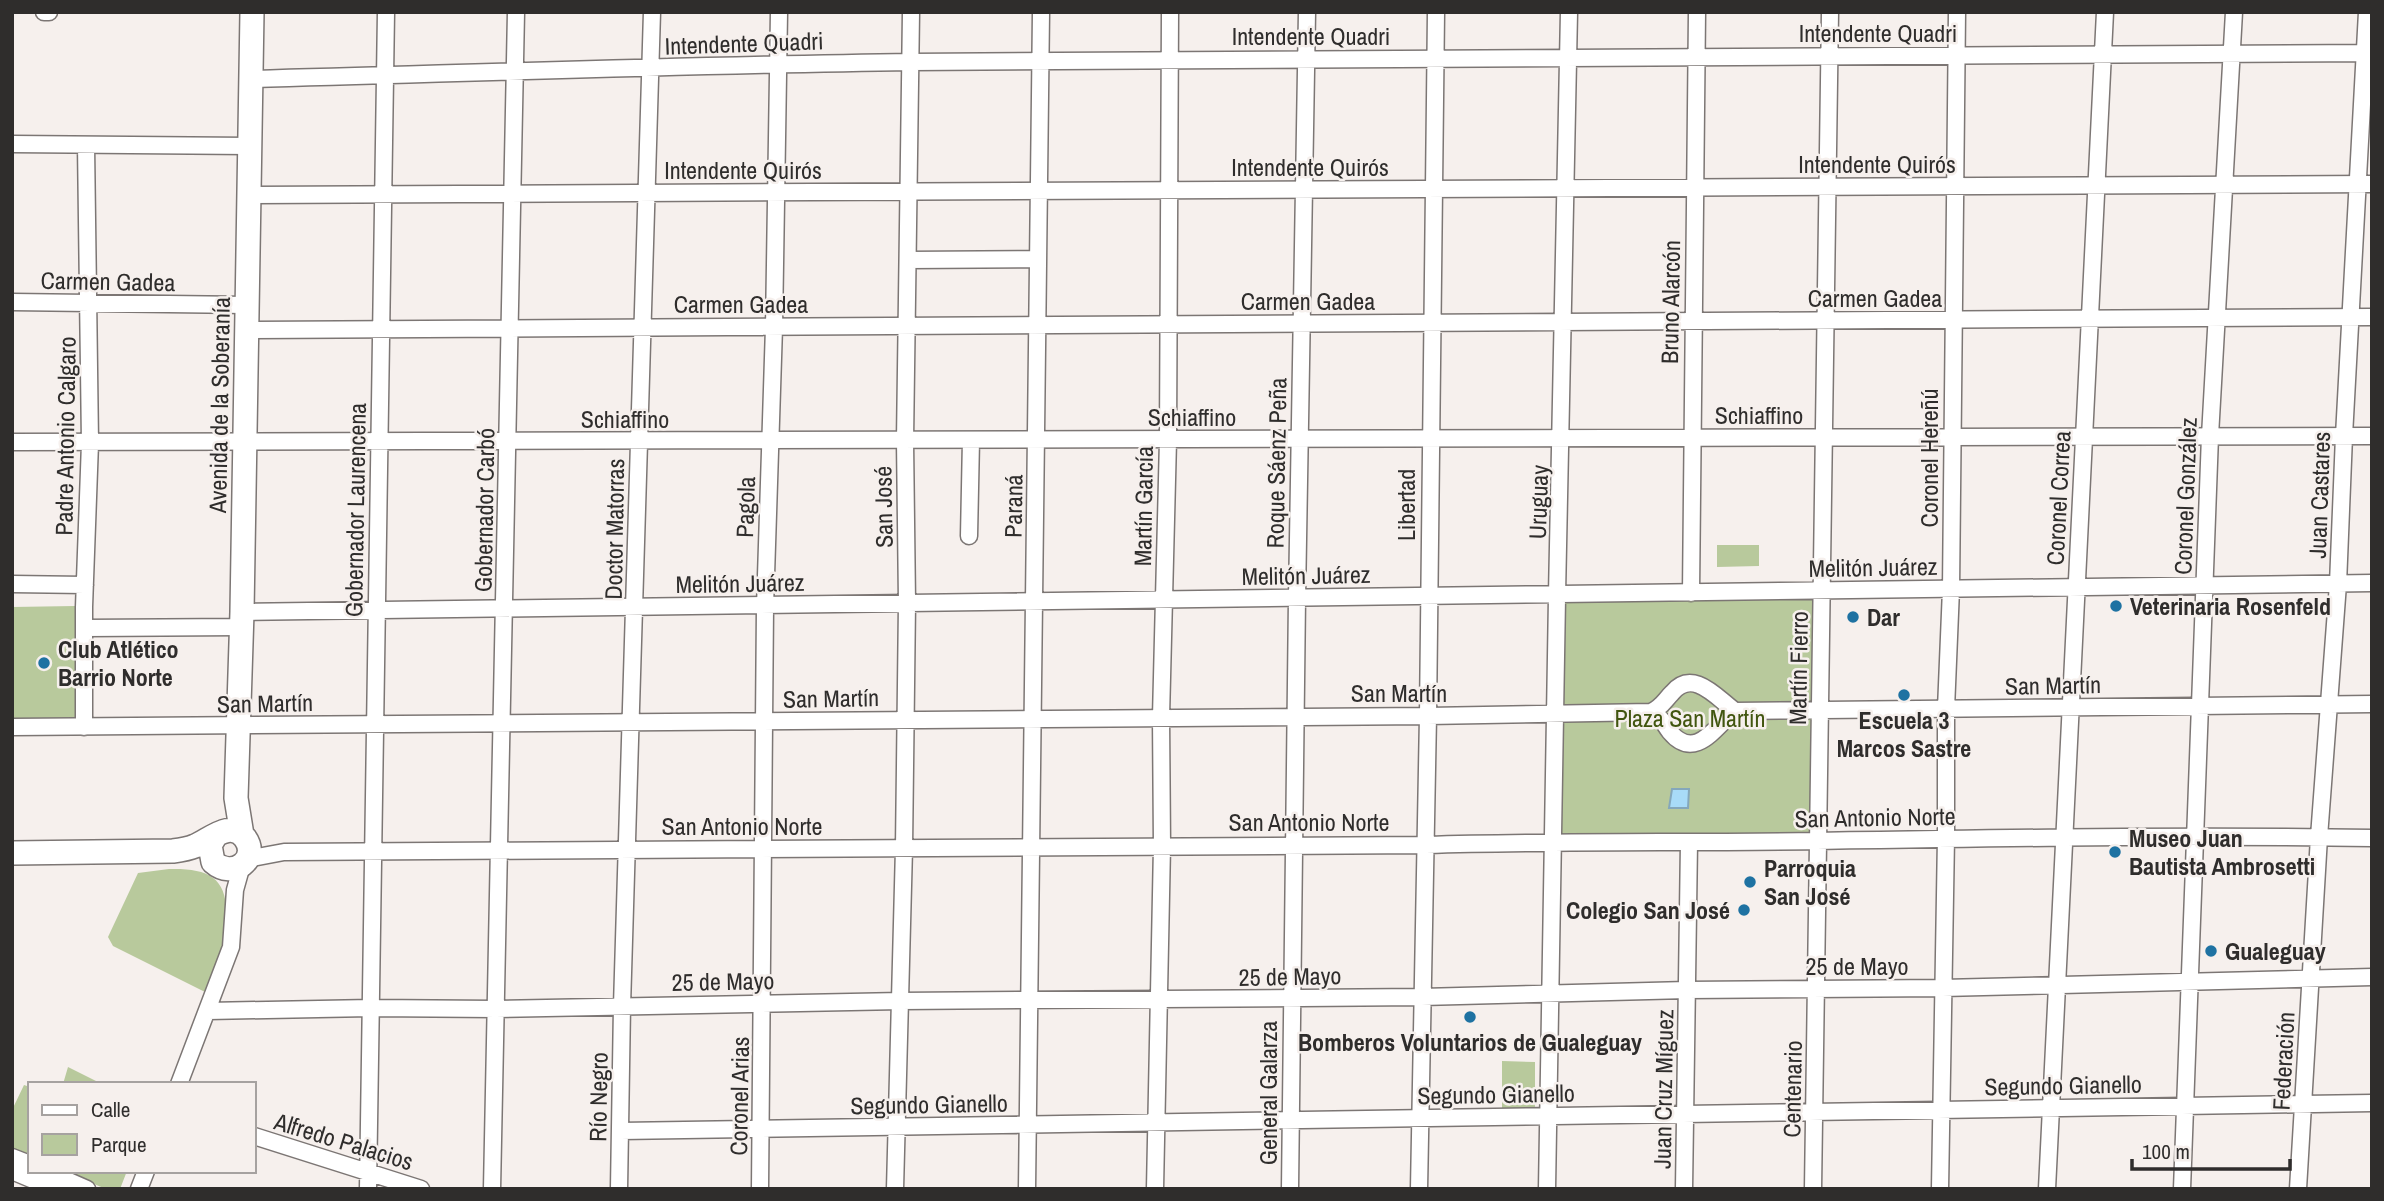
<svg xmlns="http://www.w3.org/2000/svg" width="2384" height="1201" viewBox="0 0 2384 1201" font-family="'Archivo Narrow',sans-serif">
<rect width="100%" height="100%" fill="#f6f0ed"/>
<path fill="#b8c99c" d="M 1717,545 L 1759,545 L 1759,566 L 1717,567 Z
M 1822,591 L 1819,841 L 1552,841 L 1558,594 Z
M 75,606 L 75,719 L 12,719 L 12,607 Z
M 169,869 C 208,868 229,877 226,920 C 224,948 217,967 209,994 L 113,946 L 108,937 L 138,873 Z
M 1502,1061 L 1535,1062 L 1535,1108 L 1502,1108 Z
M 68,1067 L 102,1084 L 63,1084 Z
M 24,1085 L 30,1087 L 30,1158 L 12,1150 L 12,1110 Z
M 63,1171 L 127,1171 L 120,1189 L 106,1189 Z"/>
<path fill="#a8dbf8" stroke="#84a7bb" stroke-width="2" d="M 1672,789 L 1689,789 L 1688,808 L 1669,808 Z"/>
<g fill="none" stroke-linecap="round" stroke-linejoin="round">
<g stroke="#7c7674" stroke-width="19">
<path id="minor" d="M 44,12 L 49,12
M 251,79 C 471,73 692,65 912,62 C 1398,55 1885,60 2372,53
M 12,144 L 250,146
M 249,195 L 2372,184
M 908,260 L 1038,259
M 12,302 L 246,305
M 245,330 L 2372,317
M 12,442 L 2372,436
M 969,536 L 971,440
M 12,584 L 85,585
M 1691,593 L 1697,12
M 242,612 L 2372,583
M 85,628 L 241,627
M 1651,712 C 1662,707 1664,701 1672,693 C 1693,667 1718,699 1735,711
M 12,727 L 1428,716 L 1651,712 C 1662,717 1663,723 1670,732 C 1696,763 1717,724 1735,711 L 2372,704
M 84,727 L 84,607 L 90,443 L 86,145
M 247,859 L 284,852 L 1426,845 C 1556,841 1686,843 1817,841 C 2002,838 2187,835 2372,838
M 208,1011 L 371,1008 L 496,1009 L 901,1001 L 1422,997 L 1687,990 L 1943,988 L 2372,977
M 179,1084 L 231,947 L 235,890 L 242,865
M 621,1131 L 2372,1103
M 254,1136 L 421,1189
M 12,1157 L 30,1164
M 12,1171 L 55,1189
M 46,1171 L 87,1189
M 139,1189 L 146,1171
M 368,1189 L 386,12
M 492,1189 L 516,12
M 619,1189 L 622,1006 L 652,12
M 760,1189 L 765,607 L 774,327 L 779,12
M 895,1189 L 904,848 L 907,603 L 905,441 L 911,12
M 1027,1189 L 1041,12
M 1155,1189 L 1162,846 L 1161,717 L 1168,440 L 1170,12
M 1290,1189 L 1297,598 L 1307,12
M 1419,1189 L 1428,716 L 1436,12
M 1547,1189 C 1551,797 1562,404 1569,12
M 1684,1189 L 1689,842
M 1813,1189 L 1830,12
M 1940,1189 L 1946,837 L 1946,709 L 1951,589 L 1957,12
M 2047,1189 L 2105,12
M 2182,1189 L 2210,436 L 2234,12
M 2298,1189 L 2319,837 L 2338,584 L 2344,436 L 2367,12"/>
</g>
<g stroke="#7c7674" stroke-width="26">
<path id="highway" d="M 242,835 L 236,798 L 242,612 L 252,12
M 12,853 L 173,851 C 181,850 188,849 195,846 C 210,840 231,819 245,838 C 260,859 233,880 213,862 L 210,845 L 216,835"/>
</g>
<use href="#minor" stroke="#fff" stroke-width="16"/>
<use href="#highway" stroke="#fff" stroke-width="23"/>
</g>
<g fill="#1e72a2" stroke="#f6f0ed" stroke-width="2.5">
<circle cx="2116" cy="606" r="7"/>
<circle cx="1853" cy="617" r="7"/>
<circle cx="44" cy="663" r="7"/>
<circle cx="1904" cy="695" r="7"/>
<circle cx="2115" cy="852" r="7"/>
<circle cx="1750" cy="882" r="7"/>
<circle cx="1744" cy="910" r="7"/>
<circle cx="2211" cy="951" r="7"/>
<circle cx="1470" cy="1017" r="7"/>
</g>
<g text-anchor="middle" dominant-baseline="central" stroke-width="5" stroke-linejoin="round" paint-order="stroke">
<g font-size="24" fill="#2f2d2c" stroke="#f6f0ed">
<text x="1878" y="33">Intendente Quadri</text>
<text x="1311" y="36">Intendente Quadri</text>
<text transform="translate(744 43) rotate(-2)">Intendente Quadri</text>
<text x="1877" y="164">Intendente Quirós</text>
<text x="1310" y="167">Intendente Quirós</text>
<text x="743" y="170">Intendente Quirós</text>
<text transform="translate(108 281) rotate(1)">Carmen Gadea</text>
<text x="1875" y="298">Carmen Gadea</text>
<text x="1308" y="301">Carmen Gadea</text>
<text transform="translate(1670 302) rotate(-89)">Bruno Alarcón</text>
<text x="741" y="304">Carmen Gadea</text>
<text transform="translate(219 405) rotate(-89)">Avenida de la Soberanía</text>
<text x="1759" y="415">Schiaffino</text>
<text x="1192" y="417">Schiaffino</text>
<text x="625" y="419">Schiaffino</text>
<text transform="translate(65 436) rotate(-89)">Padre Antonio Calgaro</text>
<text transform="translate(1929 458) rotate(-90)">Coronel Hereñú</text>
<text transform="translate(1276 463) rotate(-89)">Roque Sáenz Peña</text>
<text transform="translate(2319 495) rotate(-88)">Juan Castares</text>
<text transform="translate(2185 496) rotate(-88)">Coronel González</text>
<text transform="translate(2058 498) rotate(-87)">Coronel Correa</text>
<text transform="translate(1538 502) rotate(-88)">Uruguay</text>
<text transform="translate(1406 505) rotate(-90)">Libertad</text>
<text transform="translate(1013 506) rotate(-89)">Paraná</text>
<text transform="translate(1143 506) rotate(-89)">Martín García</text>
<text transform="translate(745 507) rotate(-88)">Pagola</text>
<text transform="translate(883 507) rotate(-91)">San José</text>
<text transform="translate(355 510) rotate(-89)">Gobernador Laurencena</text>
<text transform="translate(484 510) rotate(-89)">Gobernador Carbó</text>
<text transform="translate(614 529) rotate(-89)">Doctor Matorras</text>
<text transform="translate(1873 567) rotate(-1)">Melitón Juárez</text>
<text transform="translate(1306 575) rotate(-1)">Melitón Juárez</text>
<text transform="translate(740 583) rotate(-1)">Melitón Juárez</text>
<text transform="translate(1798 668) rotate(-89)">Martín Fierro</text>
<text transform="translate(2053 685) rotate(-1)">San Martín</text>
<text x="1399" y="693">San Martín</text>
<text transform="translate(831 698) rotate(-1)">San Martín</text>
<text transform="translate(265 703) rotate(-1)">San Martín</text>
<text transform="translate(1875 817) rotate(-1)">San Antonio Norte</text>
<text x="1309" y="822">San Antonio Norte</text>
<text x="742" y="826">San Antonio Norte</text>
<text x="1857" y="966">25 de Mayo</text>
<text transform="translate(1290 976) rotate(-1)">25 de Mayo</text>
<text transform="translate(723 981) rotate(-1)">25 de Mayo</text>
<text transform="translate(2283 1061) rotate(-87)">Federación</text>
<text transform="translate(2063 1085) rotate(-1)">Segundo Gianello</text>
<text transform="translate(1663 1089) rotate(-89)">Juan Cruz Míguez</text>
<text transform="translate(1792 1089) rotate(-89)">Centenario</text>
<text transform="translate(1268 1093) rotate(-90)">General Galarza</text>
<text transform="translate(1496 1094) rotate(-1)">Segundo Gianello</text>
<text transform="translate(739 1096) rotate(-89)">Coronel Arias</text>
<text transform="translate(598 1097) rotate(-89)">Río Negro</text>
<text transform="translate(929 1104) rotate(-1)">Segundo Gianello</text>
<text transform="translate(344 1141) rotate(17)">Alfredo Palacios</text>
</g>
<g font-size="24" font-weight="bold" fill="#2f2d2c" stroke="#f6f0ed" text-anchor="start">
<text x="2130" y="606">Veterinaria Rosenfeld</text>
<text x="1867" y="617">Dar</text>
<text x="58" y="649">Club Atlético<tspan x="58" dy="28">Barrio Norte</tspan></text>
<text x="1904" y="720" text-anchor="middle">Escuela 3<tspan x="1904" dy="28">Marcos Sastre</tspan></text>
<text x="2129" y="838">Museo Juan<tspan x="2129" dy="28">Bautista Ambrosetti</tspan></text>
<text x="1764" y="868">Parroquia<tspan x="1764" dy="28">San José</tspan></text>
<text x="1730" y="910" text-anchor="end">Colegio San José</text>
<text x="2225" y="951">Gualeguay</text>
<text x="1470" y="1042" text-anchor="middle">Bomberos Voluntarios de Gualeguay</text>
</g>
<g font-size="24" fill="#41550f" stroke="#f6f0ed">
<text x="1690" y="718">Plaza San Martín</text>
</g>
</g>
<rect width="2384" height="1201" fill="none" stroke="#2f2d2c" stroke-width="28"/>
<rect x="28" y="1082" width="228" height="91" fill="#f6f0ed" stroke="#a6a2a0" stroke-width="2"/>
<rect x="42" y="1105" width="35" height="10" fill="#ffffff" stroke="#a6a2a0" stroke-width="2"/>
<text x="91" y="1117" font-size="21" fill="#2f2d2c">Calle</text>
<rect x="42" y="1134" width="35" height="21" fill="#b8c99c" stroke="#a6a2a0" stroke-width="2"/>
<text x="91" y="1152" font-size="21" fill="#2f2d2c">Parque</text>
<path d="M2132 1159v10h158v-10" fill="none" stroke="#2f2d2c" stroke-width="3.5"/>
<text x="2142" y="1159" font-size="21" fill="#2f2d2c" stroke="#f6f0ed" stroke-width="5" paint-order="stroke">100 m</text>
</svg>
